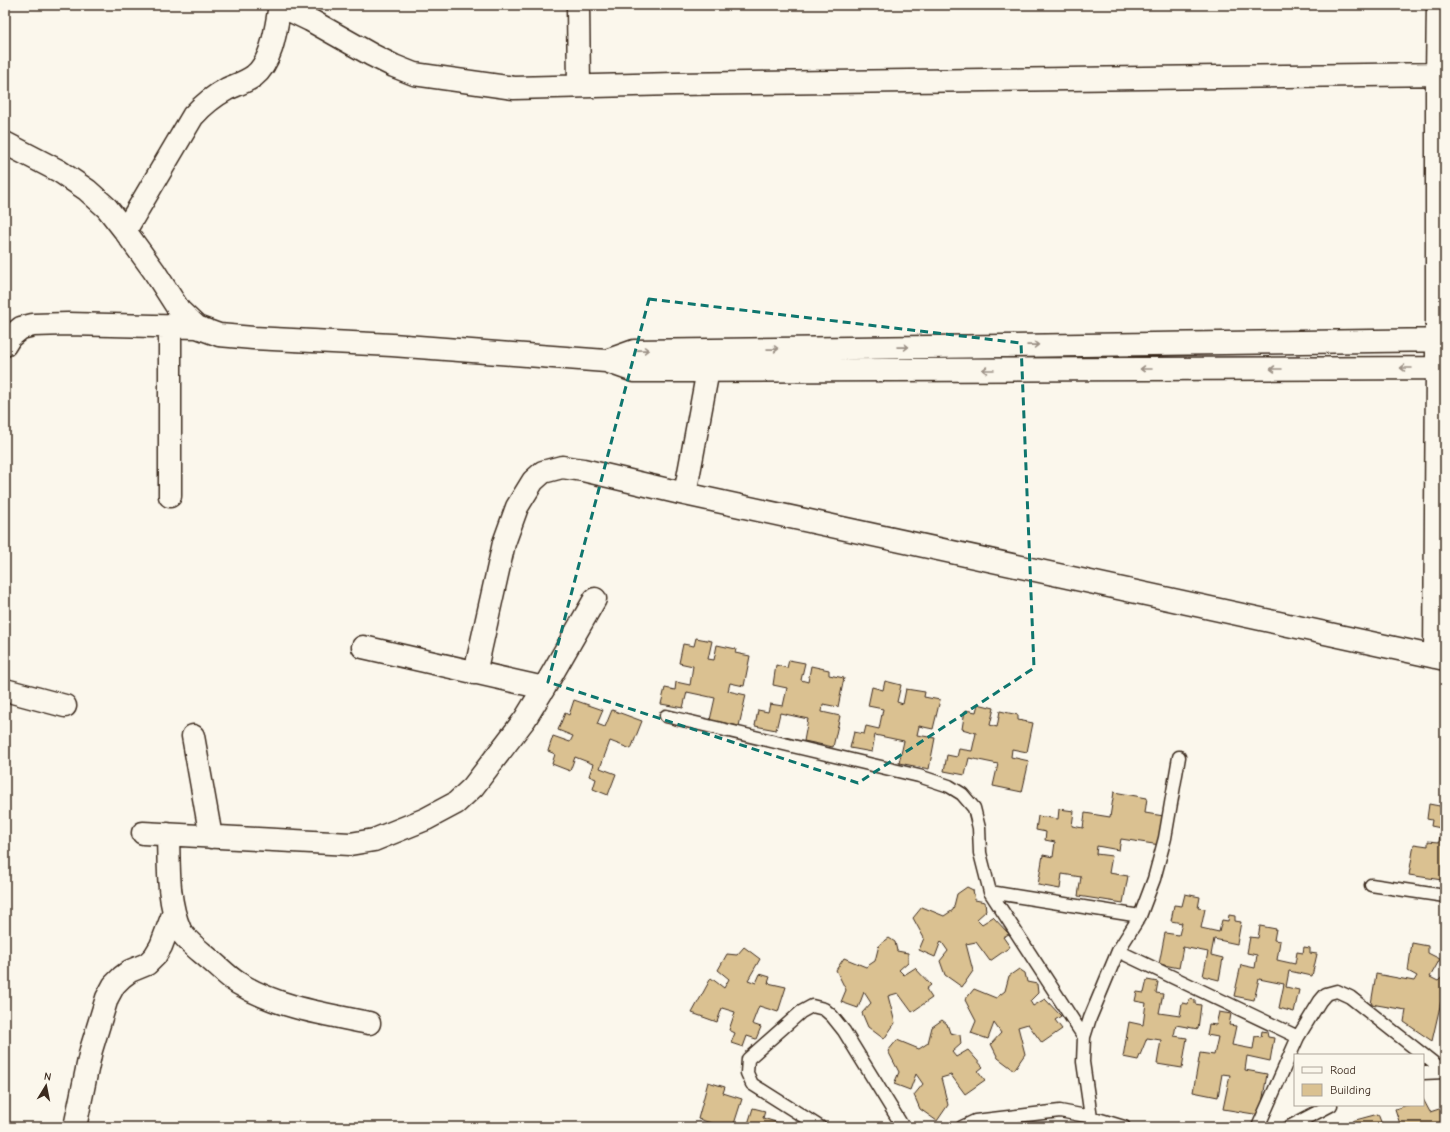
<svg xmlns="http://www.w3.org/2000/svg" width="1450" height="1132" viewBox="0 0 1450 1132" font-family="'Comic Neue',sans-serif">
<rect width="100%" height="100%" fill="#fbf7ec"/>
<filter id="ink" filterUnits="userSpaceOnUse"><feTurbulence type="fractalNoise" baseFrequency=".025" numOctaves="2"/><feDisplacementMap in="SourceGraphic" scale="8" xChannelSelector="R" yChannelSelector="G"/><feConvolveMatrix kernelMatrix="1 2 1 2 8 2 1 2 1" color-interpolation-filters="sRGB"/></filter>
<g filter="url(#ink)">
<path fill="#dac191" stroke="#3b2a1e" d="M 696,638 L 712,641 L 708,659 L 714,660 L 717,645 L 736,649 L 735,653 L 750,656 L 744,686 L 730,683 L 728,691 L 746,695 L 739,726 L 710,720 L 715,698 L 687,692 L 683,708 L 661,704 L 665,688 L 675,690 L 676,682 L 690,685 L 693,666 L 679,663 L 683,644 L 694,646 Z
M 789,660 L 805,663 L 801,680 L 808,682 L 811,666 L 829,670 L 829,675 L 844,678 L 838,707 L 823,704 L 822,712 L 840,716 L 833,747 L 804,741 L 808,719 L 780,713 L 776,730 L 755,726 L 758,710 L 768,712 L 770,704 L 783,706 L 787,688 L 773,685 L 776,665 L 787,668 Z
M 885,681 L 901,685 L 897,702 L 903,704 L 906,689 L 925,692 L 924,697 L 940,700 L 933,729 L 919,726 L 917,735 L 935,738 L 929,769 L 899,763 L 904,741 L 875,735 L 872,752 L 850,748 L 854,732 L 864,734 L 866,726 L 879,729 L 883,709 L 868,706 L 872,687 L 883,690 Z
M 574,700 L 603,710 L 597,724 L 605,727 L 612,710 L 642,721 L 631,749 L 610,741 L 600,768 L 616,774 L 608,795 L 593,789 L 596,779 L 589,776 L 593,764 L 575,757 L 570,771 L 552,764 L 555,754 L 548,751 L 553,736 L 570,742 L 573,736 L 558,730 L 565,713 L 569,715 Z
M 978,704 L 994,708 L 990,725 L 997,727 L 1000,711 L 1018,715 L 1018,720 L 1033,723 L 1027,752 L 1012,749 L 1011,757 L 1029,761 L 1022,792 L 993,786 L 998,764 L 969,758 L 965,775 L 944,771 L 947,755 L 957,757 L 959,749 L 972,751 L 976,733 L 962,729 L 965,710 L 976,712 Z
M 1114,792 L 1147,798 L 1145,813 L 1164,816 L 1160,845 L 1121,839 L 1119,850 L 1097,846 L 1096,854 L 1112,856 L 1109,873 L 1128,876 L 1123,903 L 1078,896 L 1081,877 L 1062,874 L 1060,889 L 1038,885 L 1043,855 L 1053,857 L 1055,842 L 1045,840 L 1046,832 L 1036,830 L 1038,816 L 1058,819 L 1059,809 L 1074,811 L 1072,826 L 1083,828 L 1085,813 L 1110,817 Z
M 1429,804 L 1445,807 L 1445,869 L 1442,880 L 1409,875 L 1414,844 L 1428,846 L 1428,841 L 1439,842 L 1441,828 L 1431,826 L 1432,820 L 1427,819 Z
M 967,887 L 973,890 L 975,900 L 985,902 L 986,911 L 977,919 L 982,924 L 993,917 L 1009,934 L 1003,937 L 1010,947 L 990,961 L 976,942 L 966,944 L 973,971 L 962,987 L 945,975 L 940,961 L 948,951 L 941,941 L 935,957 L 919,950 L 924,938 L 913,918 L 922,907 L 944,916 L 953,910 L 957,894 Z
M 1185,894 L 1200,897 L 1198,908 L 1205,909 L 1201,928 L 1219,932 L 1222,920 L 1228,921 L 1229,915 L 1235,916 L 1235,921 L 1241,922 L 1237,944 L 1214,939 L 1211,955 L 1223,958 L 1219,980 L 1203,976 L 1208,952 L 1183,947 L 1179,968 L 1159,964 L 1165,933 L 1179,935 L 1182,923 L 1171,921 L 1174,905 L 1182,906 Z
M 1260,926 L 1276,929 L 1274,940 L 1280,941 L 1277,960 L 1295,964 L 1297,952 L 1303,953 L 1304,947 L 1310,948 L 1310,953 L 1317,954 L 1312,976 L 1289,971 L 1286,987 L 1299,990 L 1294,1012 L 1279,1008 L 1284,984 L 1259,979 L 1254,1000 L 1234,996 L 1241,965 L 1255,968 L 1257,955 L 1247,953 L 1250,937 L 1258,938 Z
M 889,938 L 895,942 L 897,951 L 908,953 L 908,962 L 899,970 L 904,975 L 915,968 L 931,985 L 926,989 L 932,998 L 912,1012 L 898,993 L 888,996 L 895,1023 L 884,1039 L 868,1027 L 862,1013 L 871,1003 L 864,992 L 858,1008 L 841,1002 L 846,990 L 836,970 L 844,958 L 866,967 L 875,961 L 879,945 Z
M 1412,943 L 1428,946 L 1428,953 L 1440,959 L 1430,977 L 1438,981 L 1445,975 L 1445,1003 L 1441,1002 L 1432,1041 L 1404,1022 L 1406,1010 L 1371,1004 L 1376,974 L 1414,981 L 1417,976 L 1408,971 Z
M 744,947 L 760,959 L 748,980 L 756,983 L 760,974 L 770,977 L 768,983 L 786,987 L 778,1012 L 759,1006 L 752,1024 L 761,1027 L 756,1039 L 747,1036 L 743,1047 L 731,1043 L 735,1033 L 729,1030 L 735,1012 L 722,1008 L 717,1022 L 692,1013 L 711,978 L 724,988 L 729,979 L 718,970 L 727,954 L 737,955 Z
M 1019,969 L 1025,973 L 1027,982 L 1037,984 L 1038,993 L 1030,1001 L 1033,1006 L 1045,999 L 1061,1016 L 1055,1020 L 1062,1029 L 1042,1043 L 1028,1024 L 1018,1027 L 1025,1054 L 1014,1070 L 998,1058 L 991,1044 L 1001,1033 L 994,1023 L 988,1039 L 971,1033 L 976,1021 L 965,1000 L 974,989 L 996,998 L 1005,991 L 1009,976 Z
M 1147,980 L 1158,982 L 1156,993 L 1163,994 L 1159,1013 L 1180,1016 L 1182,1003 L 1188,1004 L 1189,999 L 1195,1000 L 1195,1004 L 1201,1005 L 1198,1029 L 1176,1025 L 1174,1036 L 1187,1038 L 1182,1068 L 1157,1064 L 1161,1040 L 1147,1038 L 1138,1060 L 1123,1057 L 1129,1022 L 1143,1025 L 1146,1003 L 1135,1001 L 1137,992 L 1144,993 Z
M 1219,1012 L 1231,1014 L 1229,1025 L 1236,1026 L 1232,1045 L 1253,1049 L 1255,1036 L 1261,1037 L 1262,1031 L 1267,1032 L 1268,1037 L 1274,1038 L 1270,1061 L 1247,1056 L 1245,1070 L 1267,1074 L 1260,1115 L 1223,1109 L 1230,1075 L 1222,1074 L 1218,1097 L 1193,1092 L 1200,1053 L 1214,1055 L 1218,1037 L 1207,1035 L 1209,1024 L 1216,1025 Z
M 942,1020 L 947,1024 L 950,1033 L 960,1035 L 961,1044 L 952,1052 L 956,1057 L 968,1050 L 983,1067 L 978,1071 L 985,1080 L 965,1094 L 951,1075 L 941,1078 L 948,1105 L 937,1121 L 920,1109 L 914,1095 L 923,1084 L 916,1074 L 910,1090 L 894,1084 L 899,1072 L 888,1051 L 897,1040 L 919,1049 L 928,1043 L 932,1027 Z
M 708,1082 L 725,1087 L 723,1093 L 742,1099 L 734,1124 L 746,1127 L 717,1127 L 718,1125 L 698,1119 Z
M 1423,1099 L 1430,1112 L 1445,1107 L 1445,1127 L 1401,1127 L 1395,1109 L 1407,1105 L 1423,1105 Z
M 753,1108 L 765,1111 L 763,1118 L 782,1124 L 781,1127 L 747,1127 Z
M 1378,1114 L 1383,1127 L 1353,1127 L 1352,1121 Z"/>
<g fill="none" stroke-linecap="round" stroke-linejoin="round">
<g stroke="#3b2a1e" stroke-width="15">
<path id="service" d="M 666,716 L 919,776 L 949,786 L 962,794 L 974,808 L 979,828 L 980,853 L 990,892 L 1084,1037
M 1371,885 L 1445,896
M 990,892 L 1140,916
M 1118,951 L 1298,1037
M 1423,1073 L 1445,1072
M 1091,1117 L 1083,1062 L 1084,1037 L 1090,1018 L 1118,951 L 1140,916 L 1154,879 L 1165,838 L 1179,757
M 820,1127 L 752,1084 L 747,1073 L 748,1059 L 801,1012 L 812,1006 L 824,1009 L 832,1016 L 844,1031 L 903,1127
M 962,1127 L 975,1121 L 1060,1111 L 1091,1117 L 1124,1127
M 1258,1127 L 1298,1037 L 1320,1001 L 1326,994 L 1337,991 L 1350,997 L 1445,1072
M 1289,1127 L 1331,1105"/>
</g>
<g stroke="#3b2a1e" stroke-width="25">
<path id="minor" d="M 279,5 L 310,20 L 372,55 L 394,66 L 414,74 L 514,88 L 674,84 L 1445,74
M 578,5 L 579,86
M 5,143 L 59,171 L 87,190 L 107,208 L 125,231 L 154,271 L 179,310 L 197,327 L 219,335 L 253,338 L 392,345 L 606,361 L 634,371 L 1445,368
M 125,231 L 193,116 C 203,105 214,96 227,89 C 236,85 246,82 254,76 C 273,61 276,27 280,5
M 5,345 L 10,337 L 21,328 L 33,325 L 68,324 L 197,327
M 606,361 L 634,351 L 1445,340
M 708,370 L 685,494 L 1445,659
M 170,496 L 170,326
M 363,647 L 544,688
M 1435,657 L 1437,368 L 1437,74 L 1438,5
M 475,673 L 504,543 L 517,507 L 533,481 L 543,472 L 562,467 L 583,470 L 685,494
M 5,690 L 65,706
M 193,736 L 211,837
M 143,833 L 350,844 L 374,840 L 426,819 L 456,803 L 473,787 L 525,719 L 544,688 L 595,599
M 168,834 C 169,866 167,900 180,930 C 185,940 200,951 208,958 C 218,966 228,977 238,983 C 277,1007 324,1014 369,1023
M 75,1127 L 91,1050 L 107,998 L 114,985 L 122,977 L 130,971 L 147,964 L 155,956 L 161,946 L 174,912"/>
</g>
<use href="#service" stroke="#fbf7ec" stroke-width="12"/>
<use href="#minor" stroke="#fbf7ec" stroke-width="22"/>
</g>
<defs><path id="oneway-shaft" d="M-6 0H5M1.5-3L5.5 0L1.5 3" fill="none" stroke-width="1.6" stroke-linecap="round" stroke-linejoin="round"/></defs>
<g stroke="#9b9085">
<use href="#oneway-shaft" transform="translate(1033 345) rotate(-1)"/>
<use href="#oneway-shaft" transform="translate(903 347) rotate(-1)"/>
<use href="#oneway-shaft" transform="translate(773 349) rotate(-1)"/>
<use href="#oneway-shaft" transform="translate(643 350) rotate(-1)"/>
<use href="#oneway-shaft" transform="translate(1406 368) rotate(180)"/>
<use href="#oneway-shaft" transform="translate(1146 369) rotate(180)"/>
<use href="#oneway-shaft" transform="translate(1276 369) rotate(180)"/>
<use href="#oneway-shaft" transform="translate(988 370) rotate(180)"/>
</g>
</g>
<path fill="none" stroke="#0f766e" stroke-width="3" stroke-dasharray="8 5" stroke-linejoin="round" d="M 649,299 L 1021,343 L 1034,668 L 858,783 L 548,682 Z"/>
<rect width="1450" height="1132" fill="none" stroke="#fbf7ec" stroke-width="20"/>
<rect x="10" y="10" width="1430" height="1112" fill="none" stroke="#3b2a1e" stroke-width="1.5" filter="url(#ink)"/>
<rect x="1294" y="1054" width="130" height="52" fill="#fbf7ec" stroke="#aea59a"/>
<rect x="1302" y="1067" width="20" height="6" fill="#fbf7ec" stroke="#aea59a"/>
<text x="1330" y="1074" font-size="12" fill="#3b2a1e">Road</text>
<rect x="1302" y="1084" width="20" height="12" fill="#dac191" stroke="#aea59a"/>
<text x="1330" y="1094" font-size="12" fill="#3b2a1e">Building</text>
<g transform="translate(46 1086) rotate(10)" stroke="#fbf7ec" stroke-width="3" paint-order="stroke">
<path d="M0-3L7 15L0 10L-7 15Z" fill="#3b2a1e"/>
<text y="-6" font-size="11" font-weight="bold" text-anchor="middle" fill="#3b2a1e">N</text>
</g>
</svg>
